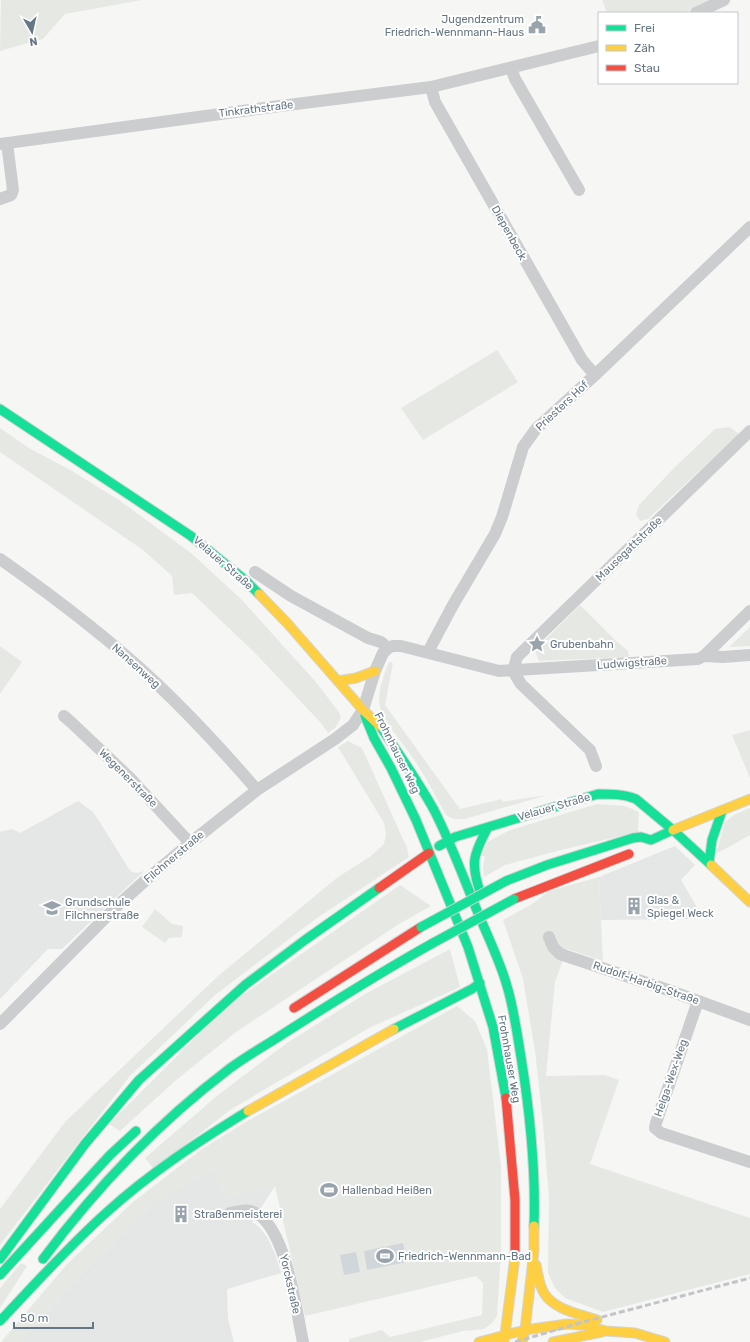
<svg xmlns="http://www.w3.org/2000/svg" width="750" height="1342" viewBox="0 0 750 1342" font-family="Rubik,sans-serif">
<rect width="100%" height="100%" fill="#f6f6f5"/>
<path fill="#e5e6e6" d="M 78,801 L 93,812 L 99,821 L 129,869 L 132,872 L 137,873 L 144,871 L 62,949 L 48,949 L 0,999 L 0,832 L 12,829 L 20,833 Z
M 675,846 L 695,865 L 681,880 L 701,914 L 699,919 L 601,920 L 599,877 Z
M 218,1148 L 275,1186 L 252,1222 L 259,1227 L 267,1237 L 275,1254 L 281,1273 L 227,1289 L 228,1319 L 234,1342 L 19,1342 L 82,1273 L 150,1206 Z"/>
<path fill="#e6e9e3" d="M 1,0 L 142,0 L 65,14 L 43,39 L 0,51 Z
M 602,0 L 713,0 L 703,6 L 682,13 L 607,13 Z
M 497,350 L 518,382 L 423,440 L 401,408 Z
M 730,427 L 739,434 L 648,519 L 640,521 L 636,515 L 639,505 L 674,468 L 715,429 Z
M 0,428 L 29,448 L 72,471 L 119,500 L 191,553 L 241,599 L 315,681 L 339,712 L 341,718 L 335,728 L 328,733 L 320,722 L 257,655 L 192,593 L 174,595 L 172,576 L 143,550 L 0,452 Z
M 580,605 L 615,640 L 628,651 L 629,657 L 539,661 L 535,650 Z
M 750,627 L 750,646 L 729,647 Z
M 0,646 L 22,662 L 0,694 Z
M 389,662 L 393,663 L 385,705 L 460,809 L 502,799 L 502,802 L 547,795 L 465,819 L 454,819 L 446,815 C 436,797 427,779 415,761 C 406,746 379,718 379,701 C 379,687 384,675 389,662 Z
M 750,730 L 750,778 L 732,735 Z
M 348,741 L 362,748 L 407,848 L 409,857 L 317,918 L 215,995 L 130,1076 L 0,1245 L 0,1209 L 65,1122 L 218,976 L 338,877 L 371,856 L 384,844 L 386,834 L 384,823 L 338,747 Z
M 597,804 L 625,806 L 639,812 L 638,832 L 561,850 L 505,865 L 484,877 L 483,868 L 485,857 L 480,854 L 489,841 L 510,830 Z
M 750,808 L 750,835 L 716,854 L 725,822 L 734,815 Z
M 599,877 L 603,961 L 567,949 L 555,982 L 546,1076 L 605,1075 L 619,1080 L 590,1164 L 750,1218 L 750,1274 L 603,1312 L 565,1298 L 555,1288 L 548,1273 L 549,1199 L 543,1123 L 535,1051 L 523,979 L 503,920 L 532,904 L 549,891 Z
M 400,885 L 431,906 L 399,924 L 236,1032 L 175,1081 L 120,1131 L 109,1124 L 227,1006 Z
M 155,909 L 172,924 L 183,926 L 182,937 L 169,938 L 165,943 L 142,927 Z
M 450,949 L 460,987 L 369,1028 L 230,1110 L 154,1169 L 145,1158 L 218,1095 L 287,1043 L 365,994 Z
M 457,1006 L 475,1021 L 487,1049 L 501,1166 L 501,1253 L 497,1316 L 492,1323 L 484,1329 L 463,1331 L 420,1342 L 349,1342 L 349,1339 L 382,1330 L 390,1337 L 482,1315 L 483,1283 L 476,1276 L 305,1316 L 275,1186 L 224,1199 L 213,1170 L 150,1206 L 82,1273 L 19,1342 L 1,1342 L 67,1264 L 133,1202 L 202,1149 L 244,1123 Z
M 21,1263 L 27,1266 L 0,1308 L 0,1288 Z"/>
<path fill="#d0d6da" d="M 403,1243 L 407,1262 L 367,1270 L 364,1251 Z
M 356,1252 L 360,1272 L 344,1275 L 340,1255 Z"/>
<g fill="none" stroke-linecap="round" stroke-linejoin="round">
<g stroke="#d2d4d4" stroke-width="11">
<path id="fast" d="M 0,409 L 191,536 L 245,580 L 259,594
M 365,716 L 374,738 L 391,768 L 416,820 L 468,947 L 493,1027 L 506,1098
M 380,726 C 399,754 418,781 434,810 C 451,843 464,879 478,913 C 488,937 500,961 507,986 C 514,1009 517,1033 521,1057 C 530,1113 536,1169 534,1226
M 439,846 L 455,837 L 598,794 C 611,794 624,794 636,799 L 673,830 L 711,865
M 709,863 L 712,840 L 722,811
M 506,881 L 547,865 L 633,838 L 641,837 L 651,840 L 673,830
M 481,894 C 470,864 473,855 488,827
M 394,1029 L 472,989 L 480,983
M 0,1259 L 85,1144 L 139,1080 L 245,985 L 305,940 L 379,888
M 43,1259 C 96,1188 158,1123 229,1069 C 245,1057 263,1047 280,1036 C 330,1004 381,972 433,943
M 0,1275 L 110,1155 L 136,1131
M 0,1321 C 35,1284 69,1246 107,1212 C 150,1173 199,1141 248,1111"/>
</g>
<g stroke="#d2d4d4" stroke-width="11">
<path id="slow" d="M 259,594 L 288,624 L 363,710 L 380,726
M 338,681 L 356,678 L 375,671
M 673,830 L 750,799
M 711,865 L 750,902
M 248,1111 L 394,1029
M 536,1265 C 538,1274 539,1285 544,1293 C 554,1310 580,1314 597,1320
M 479,1342 L 525,1330 L 567,1324 L 583,1325 L 606,1331 L 635,1333 L 665,1342
M 504,1342 L 515,1257
M 522,1342 L 525,1330 L 534,1251 L 534,1226
M 553,1342 L 602,1332"/>
</g>
<g stroke="#d2d4d4" stroke-width="11">
<path id="jam" d="M 379,888 L 429,853
M 514,899 L 629,854
M 294,1008 L 421,927
M 506,1098 L 515,1200 L 515,1257"/>
</g>
<path stroke="#cccdce" stroke-width="12" d="M 696,13 L 724,0
M 511,68 L 515,79 L 579,190
M 431,87 L 435,102 L 582,360 L 595,375
M 0,144 L 264,108 L 431,87 L 599,46
M 0,199 L 11,195 L 13,190 L 7,143
M 0,559 C 54,597 107,637 155,682 C 191,716 225,753 257,790
M 255,572 L 291,596 L 368,638 L 381,642 L 388,648
M 428,652 L 453,605 L 495,534 L 502,517 L 523,447 L 536,429 L 595,375 L 750,227
M 704,656 L 750,611
M 513,671 L 517,657 L 750,431
M 513,671 L 521,684 L 590,750 L 596,766
M 64,716 L 73,724 L 130,778 L 190,843
M 549,937 L 553,947 L 560,954 L 665,989 L 750,1020
M 698,1001 L 656,1123 L 655,1128 L 661,1133 L 750,1162
M 0,1024 L 117,906 L 147,879 L 190,843 L 257,790 L 335,739 L 353,725 L 363,710 L 375,671 L 383,653 L 388,648 L 393,646 L 401,646 L 499,671 L 698,659 L 704,656 L 723,657 L 750,655
M 230,1213 C 237,1212 244,1209 251,1211 C 286,1221 296,1311 303,1342"/>
<use href="#fast" stroke="#16e098" stroke-width="9"/>
<use href="#slow" stroke="#ffcf43" stroke-width="9"/>
<use href="#jam" stroke="#f24e42" stroke-width="9"/>
<path stroke="#c2c4c5" stroke-width="3" stroke-dasharray="6 3" stroke-linecap="butt" d="M 515,1342 L 583,1322 L 750,1278"/>
<g stroke="#d3d4d5" stroke-width="11" stroke-linecap="butt">
<path id="fast-bridge" d="M 421,927 L 506,881
M 433,943 L 514,899"/>
</g>
<use href="#fast-bridge" stroke="#16e098" stroke-width="9"/>
</g>
<defs>
<g id="civic-bare" transform="scale(1.38)"><path d="M-.6-6.5H3V-4.5H.6V-3L4-1V1h2V6H-6V1h2V-1L-.6-3ZM-1.2 2.5V6h2.4V2.5Z" fill="#98a3ac" stroke="#fff" stroke-width="2.5" paint-order="stroke"/></g>
<g id="sight-bare" transform="scale(1.38)"><path d="M0-6L1.8-2.2L6-1.7L2.9 1.2L3.7 5.4L0 3.3L-3.7 5.4L-2.9 1.2L-6-1.7L-1.8-2.2Z" fill="#98a3ac" stroke="#fff" stroke-width="2.5" paint-order="stroke"/></g>
<g id="building-bare" transform="scale(1.38)"><path d="M-4-6H4V6H1V3H-1V6H-4ZM-2.5-4.3h1.7v1.8h-1.7ZM.8-4.3h1.7v1.8H.8ZM-2.5-1h1.7V.8h-1.7ZM.8-1h1.7V.8H.8Z" fill="#98a3ac" stroke="#fff" stroke-width="2.5" paint-order="stroke"/></g>
<g id="school-bare" transform="scale(1.38)"><path d="M0-5L7-2L0 1L-7-2ZM-4 1L0 2.5L4 1V4Q0 6-4 4Z" fill="#98a3ac" stroke="#fff" stroke-width="2.5" paint-order="stroke"/></g>
<g id="stadium-bare" transform="scale(1.38)"><path d="M0-5a6.5 5 0 1 0 0 10a6.5 5 0 1 0 0-10ZM-3.5-1.8h7v3.6h-7Z" fill="#98a3ac" stroke="#fff" stroke-width="2.5" paint-order="stroke"/></g>
</defs>
<g fill-rule="evenodd">
<use href="#civic-bare" x="537" y="25"/>
<use href="#sight-bare" x="537" y="644"/>
<use href="#building-bare" x="634" y="906"/>
<use href="#school-bare" x="52" y="908"/>
<use href="#stadium-bare" x="329" y="1190"/>
<use href="#building-bare" x="181" y="1214"/>
<use href="#stadium-bare" x="385" y="1256"/>
</g>
<g text-anchor="middle" dominant-baseline="central" stroke-width="4" stroke-linejoin="round" paint-order="stroke">
<g font-size="11" fill="#657685" stroke="#fff" text-anchor="start">
<text x="524" y="19" text-anchor="end">Jugendzentrum<tspan x="524" dy="13">Friedrich-Wennmann-Haus</tspan></text>
<text x="550" y="644">Grubenbahn</text>
<text x="647" y="900">Glas &amp;<tspan x="647" dy="13">Spiegel Weck</tspan></text>
<text x="65" y="902">Grundschule<tspan x="65" dy="13">Filchnerstraße</tspan></text>
<text x="342" y="1190">Hallenbad Heißen</text>
<text x="194" y="1214">Straßenmeisterei</text>
<text x="398" y="1256">Friedrich-Wennmann-Bad</text>
</g>
<g font-size="11" fill="#657685" stroke="#fff">
<text transform="translate(256 109) rotate(-7)">Tinkrathstraße</text>
<text transform="translate(509 233) rotate(61)">Diepenbeck</text>
<text transform="translate(562 406) rotate(-43)">Priesters Hof</text>
<text transform="translate(629 549) rotate(-44)">Mausegattstraße</text>
<text transform="translate(223 563) rotate(41)">Velauer Straße</text>
<text transform="translate(632 663) rotate(-4)">Ludwigstraße</text>
<text transform="translate(136 666) rotate(42)">Nansenweg</text>
<text transform="translate(397 753) rotate(64)">Frohnhauser Weg</text>
<text transform="translate(128 778) rotate(45)">Wegenerstraße</text>
<text transform="translate(554 807) rotate(-16)">Velauer Straße</text>
<text transform="translate(174 857) rotate(-40)">Filchnerstraße</text>
<text transform="translate(646 983) rotate(19)">Rudolf-Harbig-Straße</text>
<text transform="translate(509 1059) rotate(80)">Frohnhauser Weg</text>
<text transform="translate(671 1078) rotate(-71)">Helga-Wex-Weg</text>
<text transform="translate(290 1284) rotate(77)">Yorckstraße</text>
</g>
</g>
<rect x="598" y="12" width="140" height="72" fill="#ffffff" stroke="#c1c8ce"/>
<rect x="606" y="25" width="20" height="6" fill="#16e098" stroke="#c1c8ce"/>
<text x="634" y="32" font-size="12" fill="#657685">Frei</text>
<rect x="606" y="45" width="20" height="6" fill="#ffcf43" stroke="#c1c8ce"/>
<text x="634" y="52" font-size="12" fill="#657685">Zäh</text>
<rect x="606" y="65" width="20" height="6" fill="#f24e42" stroke="#c1c8ce"/>
<text x="634" y="72" font-size="12" fill="#657685">Stau</text>
<g transform="translate(32 32) rotate(171)" stroke="#ffffff" stroke-width="3" paint-order="stroke">
<path d="M0-3L7 15L0 10L-7 15Z" fill="#657685"/>
<text y="-6" font-size="11" font-weight="bold" text-anchor="middle" fill="#657685">N</text>
</g>
<path d="M14 1322v6h79v-6" fill="none" stroke="#657685" stroke-width="2"/>
<text x="20" y="1322" font-size="12" fill="#657685" stroke="#ffffff" stroke-width="3" paint-order="stroke">50 m</text>
</svg>
